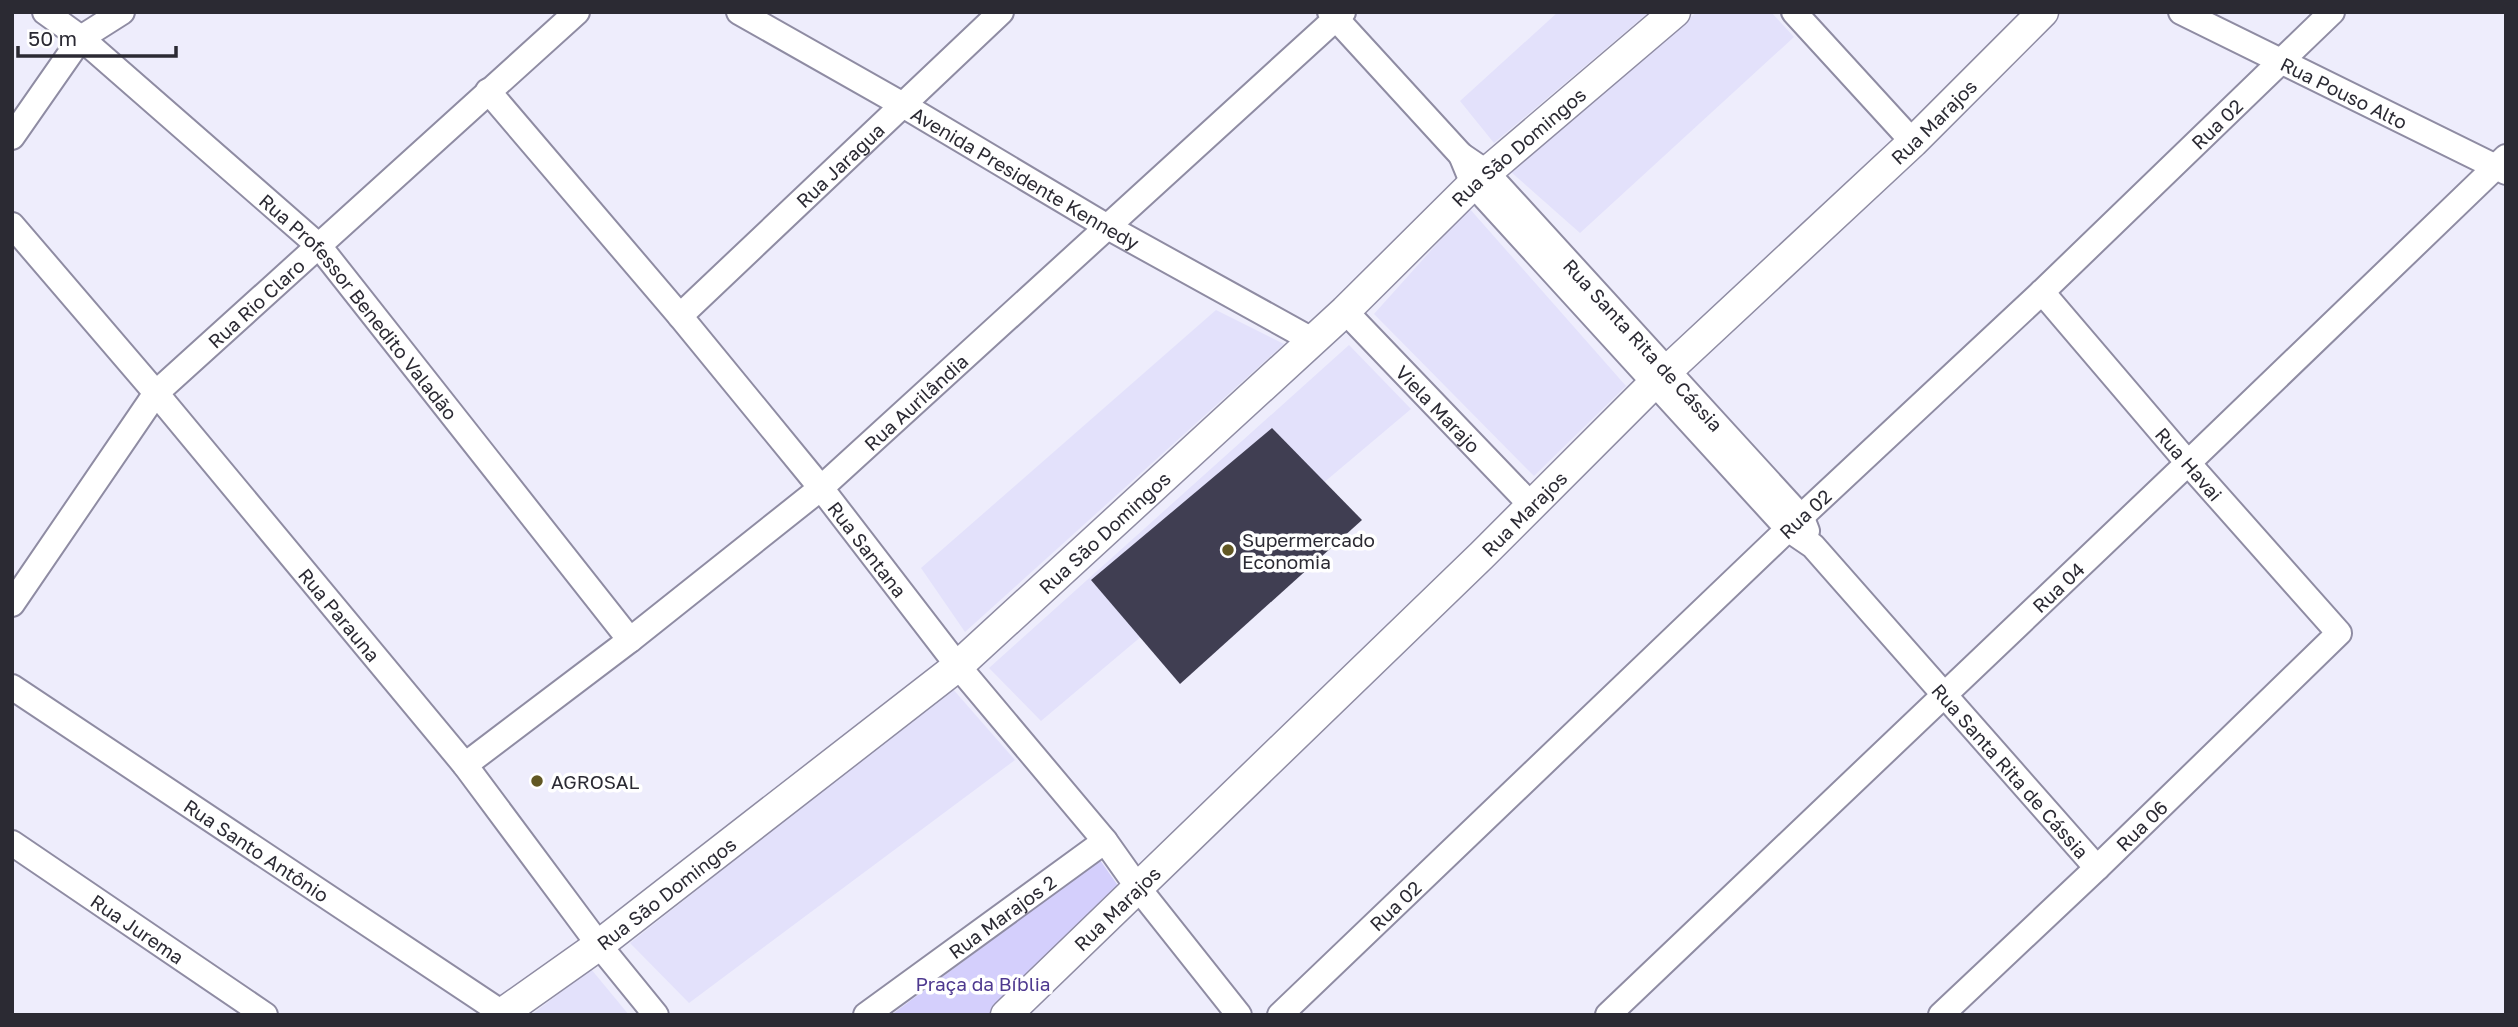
<svg xmlns="http://www.w3.org/2000/svg" width="2518" height="1027" viewBox="0 0 2518 1027" font-family="'Golos Text',sans-serif">
<rect width="100%" height="100%" fill="#eeedfc"/>
<path fill="#e3e1fb" d="M 1558,12 L 1649,12 L 1494,143 L 1460,101 Z
M 1697,12 L 1771,12 L 1794,37 L 1580,233 L 1511,172 Z
M 1469,208 L 1626,386 L 1534,476 L 1374,314 Z
M 1216,310 L 1284,344 L 965,632 L 921,568 Z
M 1349,345 L 1411,409 L 1041,721 L 989,668 Z
M 952,688 L 1015,760 L 689,1003 L 630,943 Z
M 591,969 L 629,1015 L 531,1015 Z"/>
<path fill="#d4cffc" d="M 1100,860 L 1121,890 L 992,1015 L 891,1015 Z"/>
<path fill="#403e52" d="M 1272,428 L 1362,520 L 1180,684 L 1091,580 Z"/>
<g fill="none" stroke-linecap="round" stroke-linejoin="round">
<g stroke="#8f8ca3" stroke-width="28">
<g id="minor">
<path id="s1" d="M 45,12 L 81,38 L 319,246 L 630,640"/>
<path id="s2" d="M 739,12 L 903,105 L 1106,226 L 1312,340"/>
<path id="s3" d="M 1330,12 L 1461,155 L 1486,172 L 1802,518 L 1807,531"/>
<path d="M 1794,12 L 1913,142"/>
<path id="s4" d="M 2181,12 L 2506,172"/>
<path id="s5" d="M 488,91 L 680,316 L 821,488 L 958,666 L 1105,841 L 1139,889 L 1239,1015"/>
<path d="M 12,137 L 81,38 L 122,12"/>
<path id="s6" d="M 1461,155 L 1473,184 L 1788,529 L 1813,546 L 2097,868"/>
<path id="s7" d="M 12,225 L 156,393 L 465,765 L 599,945 L 656,1015"/>
<path id="s8" d="M 1345,311 L 1532,506"/>
<path id="s9" d="M 680,316 L 1001,12"/>
<path id="s10" d="M 12,604 L 156,393 L 577,12"/>
<path id="s11" d="M 12,687 L 502,1013"/>
<path id="s12" d="M 465,765 L 630,640 L 821,488 L 1343,12"/>
<path id="s13" d="M 12,843 L 265,1015"/>
<path id="s14" d="M 866,1015 L 1105,841"/>
<path id="s15" d="M 1280,1015 L 1788,529 L 2042,292 L 2332,12"/>
<path id="s16" d="M 1608,1015 L 2188,463 L 2506,157"/>
<path id="s17" d="M 1941,1015 L 2097,868 L 2339,633 L 2188,463 L 2042,292"/>
</g>
</g>
<g stroke="#8f8ca3" stroke-width="33">
<g id="tertiary">
<path id="s18" d="M 500,1015 L 599,945 L 958,666 L 1345,311 L 1473,184 L 1675,12"/>
<path id="s19" d="M 1006,1015 L 1482,555 L 1654,383 L 1913,142 L 2043,12"/>
</g>
</g>
<use href="#minor" stroke="#fff" stroke-width="24"/>
<use href="#tertiary" stroke="#fff" stroke-width="30"/>
</g>
<g fill="#615723" stroke="#fff" stroke-width="2.5">
<circle cx="1228" cy="550" r="7"/>
<circle cx="537" cy="781" r="7"/>
</g>
<g text-anchor="middle" dominant-baseline="central" stroke-width="7" stroke-linejoin="round" paint-order="stroke">
<g font-size="19" fill="#2b2a33" stroke="#fff">
<text stroke="none"><textPath href="#s4" startOffset="182">Rua Pouso Alto</textPath></text>
<text stroke="none"><textPath href="#s19" startOffset="1288">Rua Marajos</textPath></text>
<text stroke="none"><textPath href="#s15" startOffset="1293">Rua 02</textPath></text>
<text stroke="none"><textPath href="#s18" startOffset="1340">Rua São Domingos</textPath></text>
<text stroke="none"><textPath href="#s9" startOffset="220">Rua Jaragua</textPath></text>
<text stroke="none"><textPath href="#s2" startOffset="331">Avenida Presidente Kennedy</textPath></text>
<text stroke="none"><textPath href="#s10" startOffset="390">Rua Rio Claro</textPath></text>
<text stroke="none"><textPath href="#s1" startOffset="432">Rua Professor Benedito Valadão</textPath></text>
<text stroke="none"><textPath href="#s3" startOffset="458">Rua Santa Rita de Cássia</textPath></text>
<text stroke="none"><textPath href="#s12" startOffset="579">Rua Aurilândia</textPath></text>
<text stroke="none"><textPath href="#s8" startOffset="135">Viela Marajo</textPath></text>
<text transform="translate(2189 464) rotate(49)">Rua Havai</text>
<text stroke="none"><textPath href="#s19" startOffset="721">Rua Marajos</textPath></text>
<text stroke="none"><textPath href="#s15" startOffset="726">Rua 02</textPath></text>
<text stroke="none"><textPath href="#s18" startOffset="774">Rua São Domingos</textPath></text>
<text stroke="none"><textPath href="#s5" startOffset="595">Rua Santana</textPath></text>
<text stroke="none"><textPath href="#s16" startOffset="621">Rua 04</textPath></text>
<text stroke="none"><textPath href="#s7" startOffset="509">Rua Parauna</textPath></text>
<text stroke="none"><textPath href="#s6" startOffset="828">Rua Santa Rita de Cássia</textPath></text>
<text stroke="none"><textPath href="#s17" startOffset="276">Rua 06</textPath></text>
<text stroke="none"><textPath href="#s11" startOffset="294">Rua Santo Antônio</textPath></text>
<text stroke="none"><textPath href="#s18" startOffset="206">Rua São Domingos</textPath></text>
<text stroke="none"><textPath href="#s15" startOffset="159">Rua 02</textPath></text>
<text stroke="none"><textPath href="#s19" startOffset="154">Rua Marajos</textPath></text>
<text stroke="none"><textPath href="#s14" startOffset="168">Rua Marajos 2</textPath></text>
<text stroke="none"><textPath href="#s13" startOffset="152">Rua Jurema</textPath></text>
</g>
<g font-size="19" fill="#2b2a33" stroke="#fff" text-anchor="start">
<text x="1242" y="539">Supermercado<tspan x="1242" dy="22">Economia</tspan></text>
<text x="551" y="781">AGROSAL</text>
</g>
<g font-size="19" fill="#4e398f" stroke="#fff">
<text x="983" y="983">Praça da Bíblia</text>
</g>
</g>
<rect width="2518" height="1027" fill="none" stroke="#2b2a33" stroke-width="28"/>
<path d="M18 46v10h158v-10" fill="none" stroke="#2b2a33" stroke-width="3.5"/>
<text x="28" y="46" font-size="21" fill="#2b2a33" stroke="#ffffff" stroke-width="5" paint-order="stroke">50 m</text>
</svg>
